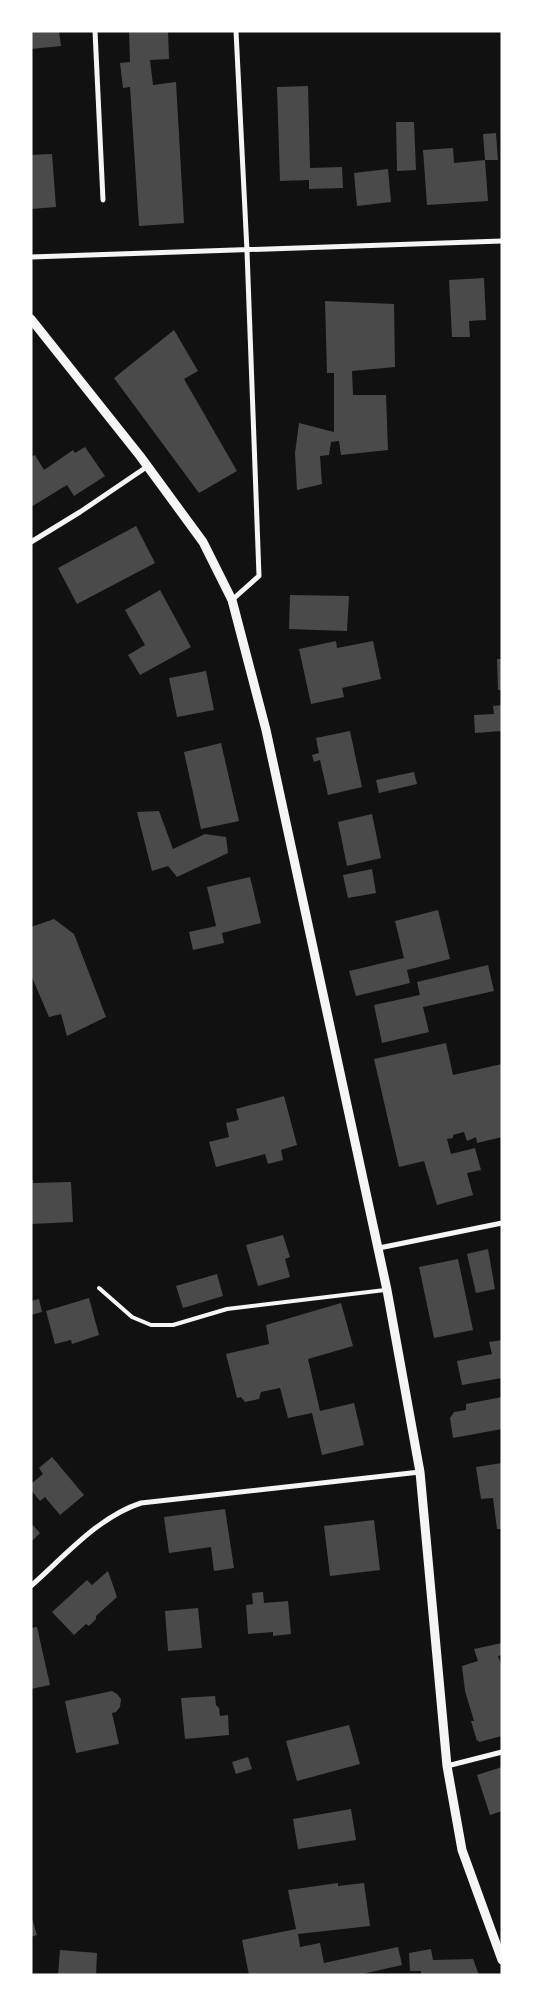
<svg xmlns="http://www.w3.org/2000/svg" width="533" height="2006" viewBox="0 0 533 2006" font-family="'Alegreya Sans',sans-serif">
<rect width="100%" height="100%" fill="#111"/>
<path fill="#4a4a4a" d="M 31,31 L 59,31 L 61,46 L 31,49 Z
M 129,31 L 168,31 L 169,59 L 150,60 L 153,85 L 176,82 L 184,223 L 139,226 L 130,87 L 123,88 L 120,63 L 130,62 Z
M 308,86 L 310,168 L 342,167 L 343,188 L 309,189 L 309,180 L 280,181 L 277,87 Z
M 396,122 L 414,122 L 416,170 L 397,171 Z
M 496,133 L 498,160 L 485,160 L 483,134 Z
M 453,148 L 454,163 L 485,160 L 488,201 L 427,205 L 423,150 Z
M 52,154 L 56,207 L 31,209 L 31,155 Z
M 388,169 L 391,202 L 357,206 L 354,173 Z
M 484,278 L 486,320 L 469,321 L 470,337 L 452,337 L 449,280 Z
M 325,301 L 394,304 L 395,367 L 352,371 L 353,395 L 386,395 L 388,450 L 341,455 L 339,441 L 331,442 L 329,455 L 320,456 L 322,484 L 297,490 L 295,453 L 299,423 L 334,432 L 334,373 L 327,373 Z
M 174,330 L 198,371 L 184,379 L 237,471 L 199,493 L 114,378 Z
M 85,447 L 105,476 L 74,496 L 67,485 L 31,507 L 31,457 L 35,455 L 44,470 L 73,450 L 75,453 Z
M 136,526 L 155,563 L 77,604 L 58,568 Z
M 160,590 L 191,647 L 140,675 L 128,655 L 145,645 L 125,610 Z
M 290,595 L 349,596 L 347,631 L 289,629 Z
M 336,641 L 337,648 L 373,641 L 381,679 L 342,688 L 344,697 L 311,704 L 299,649 Z
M 497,659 L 502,659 L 502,690 L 498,690 Z
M 206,671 L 214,710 L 177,717 L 169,678 Z
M 502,705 L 502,731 L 475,733 L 474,715 L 494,714 L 493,706 Z
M 350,731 L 362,787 L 328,795 L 320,760 L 314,762 L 312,755 L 319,753 L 316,738 Z
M 221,743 L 239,821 L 201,829 L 184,752 Z
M 414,772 L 417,784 L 379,793 L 376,780 Z
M 159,811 L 173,849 L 205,834 L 226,837 L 228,853 L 177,877 L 168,866 L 152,871 L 137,812 Z
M 372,814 L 381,858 L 347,866 L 338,822 Z
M 372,869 L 376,893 L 348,898 L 343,875 Z
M 250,877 L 261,923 L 222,933 L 224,943 L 193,950 L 189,932 L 216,926 L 207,887 Z
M 438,910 L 450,959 L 407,970 L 410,983 L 356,996 L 349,971 L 404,958 L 395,921 Z
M 54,919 L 74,934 L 106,1017 L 67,1036 L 61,1014 L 49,1017 L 31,975 L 31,927 Z
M 488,965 L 494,991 L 423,1007 L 429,1032 L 382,1043 L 374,1005 L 420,995 L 417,982 Z
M 446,1043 L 453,1075 L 502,1064 L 502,1137 L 477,1143 L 476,1137 L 467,1141 L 464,1132 L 453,1135 L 453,1138 L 447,1139 L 451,1154 L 475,1148 L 481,1170 L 467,1173 L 473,1195 L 437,1205 L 424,1161 L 399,1167 L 374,1059 Z
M 284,1096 L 297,1145 L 281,1150 L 283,1160 L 268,1164 L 265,1154 L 216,1167 L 209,1142 L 229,1137 L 226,1123 L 239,1120 L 236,1109 Z
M 31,1180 L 33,1180 L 33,1183 L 71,1182 L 73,1222 L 31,1224 Z
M 283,1235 L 290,1257 L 285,1259 L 290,1277 L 258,1286 L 246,1245 Z
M 488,1249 L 495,1289 L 476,1293 L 467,1254 Z
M 458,1259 L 473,1330 L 434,1338 L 419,1267 Z
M 217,1274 L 223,1296 L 183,1308 L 176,1286 Z
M 89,1298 L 99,1335 L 72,1344 L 71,1340 L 55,1344 L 46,1311 Z
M 39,1299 L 42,1312 L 31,1315 L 31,1301 Z
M 341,1303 L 353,1346 L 308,1359 L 320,1411 L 354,1403 L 364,1445 L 322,1455 L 312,1413 L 288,1418 L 280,1388 L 261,1392 L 259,1399 L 245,1402 L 241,1397 L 237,1398 L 226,1354 L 269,1344 L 266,1325 Z
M 502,1340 L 502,1378 L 462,1385 L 457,1361 L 492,1354 L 489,1342 Z
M 502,1397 L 502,1429 L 453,1438 L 450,1418 L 454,1412 L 466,1410 L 466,1404 Z
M 52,1457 L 84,1495 L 60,1515 L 45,1497 L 40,1501 L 31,1490 L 31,1484 L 43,1474 L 39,1468 Z
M 502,1463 L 502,1529 L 497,1529 L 493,1498 L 481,1499 L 476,1467 Z
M 225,1509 L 234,1568 L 214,1571 L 211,1547 L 169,1553 L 164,1517 Z
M 374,1520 L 380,1570 L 330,1576 L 324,1526 Z
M 31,1523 L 40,1533 L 31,1542 Z
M 108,1571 L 117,1597 L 96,1616 L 96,1619 L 89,1626 L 86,1624 L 74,1635 L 52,1612 L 87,1580 L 92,1585 Z
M 263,1592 L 264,1603 L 288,1601 L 291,1634 L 273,1636 L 273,1632 L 248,1634 L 246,1605 L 253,1604 L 252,1593 Z
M 198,1608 L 202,1648 L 168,1651 L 165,1611 Z
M 37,1627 L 50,1685 L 31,1689 L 31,1628 Z
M 502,1643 L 502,1655 L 498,1656 L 502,1667 L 502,1736 L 479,1742 L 478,1740 L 477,1741 L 471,1721 L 474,1721 L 465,1691 L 462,1666 L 478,1661 L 474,1649 Z
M 112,1691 L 117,1694 L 121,1699 L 120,1707 L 116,1712 L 112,1713 L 119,1744 L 76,1753 L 65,1701 Z
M 215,1696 L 216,1705 L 219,1708 L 220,1716 L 228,1715 L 229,1735 L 185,1739 L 181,1698 Z
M 349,1725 L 360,1764 L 297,1781 L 286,1741 Z
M 248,1757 L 252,1769 L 236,1774 L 232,1762 Z
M 502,1767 L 502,1811 L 490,1815 L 477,1775 Z
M 351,1809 L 356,1840 L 298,1849 L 293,1819 Z
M 338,1883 L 338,1886 L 364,1883 L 370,1926 L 298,1934 L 300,1947 L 320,1943 L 324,1963 L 398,1947 L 402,1965 L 358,1975 L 249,1975 L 242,1940 L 296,1929 L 288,1890 Z
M 31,1915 L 37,1935 L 31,1937 Z
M 431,1949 L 433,1960 L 473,1959 L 479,1975 L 421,1975 L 421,1971 L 410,1971 L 409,1953 Z
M 60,1950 L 97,1953 L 96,1975 L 58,1975 Z"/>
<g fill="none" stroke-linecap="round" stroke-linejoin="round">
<path stroke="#f5f5f5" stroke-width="4" d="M 99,1288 L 132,1317 L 151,1325 L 173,1325 L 227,1309 L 385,1290"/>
<path stroke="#f5f5f5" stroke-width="5" d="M 95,31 L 103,200
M 31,257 L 502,241
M 31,542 L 80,512 L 148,466
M 232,600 L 259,576 L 247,251 L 236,31
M 379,1248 L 502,1223
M 31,1586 C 65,1556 98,1517 141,1503 L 420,1472
M 447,1766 L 502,1752"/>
<path stroke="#f5f5f5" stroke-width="9" d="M 31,319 L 140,456 L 203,542 L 232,600 L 266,730 L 387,1290 L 420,1472 L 447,1766 L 462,1850 L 502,1960"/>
</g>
<rect width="533" height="2006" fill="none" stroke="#ffffff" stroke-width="65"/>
</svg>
